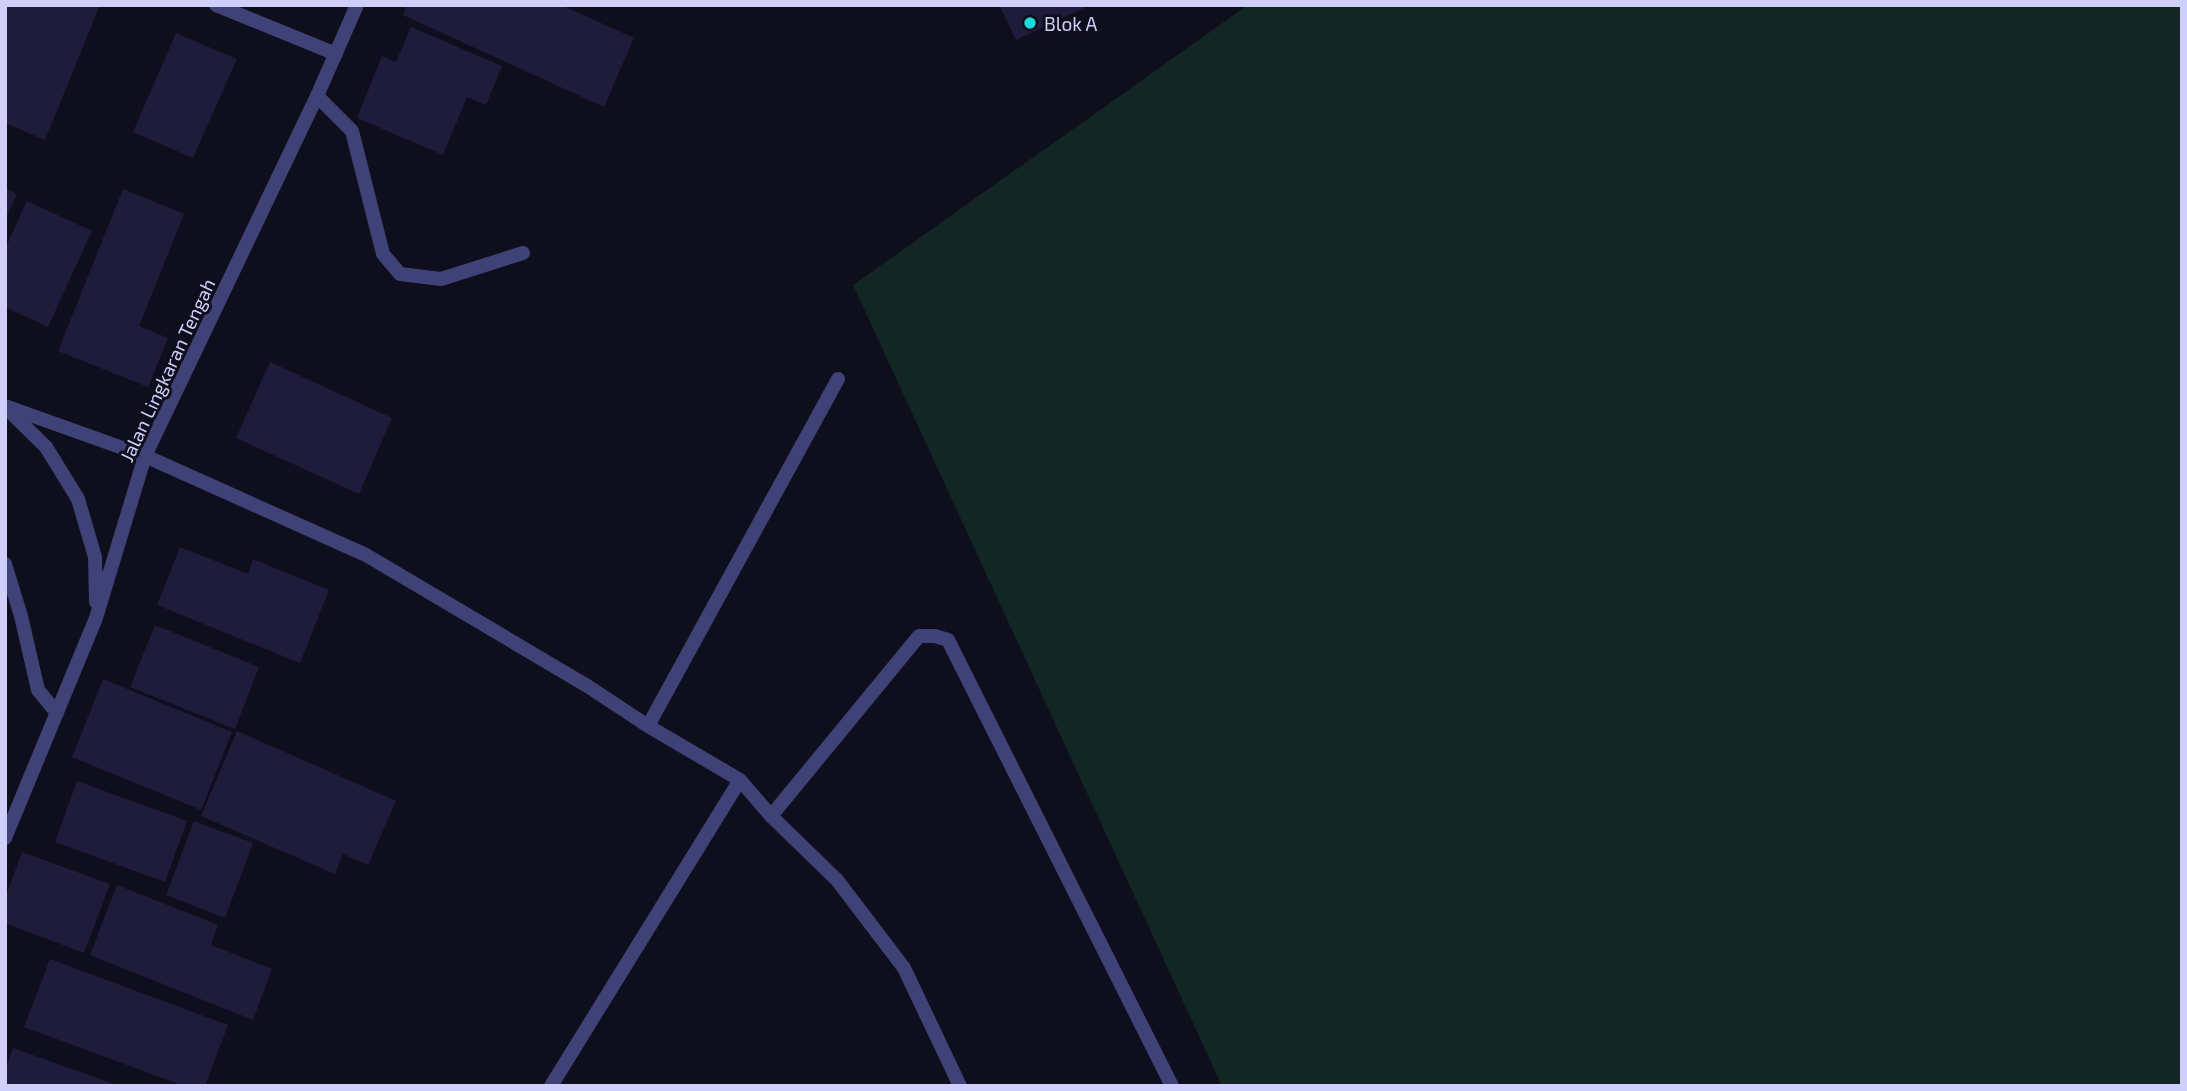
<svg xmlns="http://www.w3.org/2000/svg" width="2187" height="1091" viewBox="0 0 2187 1091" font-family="'Exo 2',sans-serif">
<rect width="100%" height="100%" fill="#0f0e1c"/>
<path fill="#122623" d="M 1248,5 L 2182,5 L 2182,1086 L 1222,1086 L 853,285 Z"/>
<path fill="#1f1c3b" d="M 6,5 L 100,5 L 45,140 L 5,123 Z
M 407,5 L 561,5 L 634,38 L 604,107 L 403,15 Z
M 999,5 L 1090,5 L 1016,40 Z
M 411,27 L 502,66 L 486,105 L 467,97 L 443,155 L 357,118 L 382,56 L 396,62 Z
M 176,33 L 237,59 L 193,158 L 133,132 Z
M 5,188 L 17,194 L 5,220 Z
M 123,189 L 184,214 L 139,326 L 168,338 L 148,387 L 58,351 Z
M 27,201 L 92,231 L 48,327 L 5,307 L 5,249 Z
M 270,362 L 392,418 L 359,494 L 236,438 Z
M 180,547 L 248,574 L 253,559 L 329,590 L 300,663 L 157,605 Z
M 155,625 L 259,667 L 235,729 L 130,687 Z
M 103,679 L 232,732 L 201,810 L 72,757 Z
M 237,731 L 396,801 L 368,865 L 343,854 L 335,874 L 201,816 Z
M 77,781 L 187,821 L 165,882 L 55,842 Z
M 194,821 L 253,843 L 225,918 L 166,895 Z
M 22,852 L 110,884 L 84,953 L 5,923 L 5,899 Z
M 117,885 L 218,925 L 211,945 L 272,969 L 253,1020 L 90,955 Z
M 50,959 L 228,1025 L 205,1086 L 184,1086 L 24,1027 Z
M 13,1048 L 117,1085 L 116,1086 L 5,1086 L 5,1070 Z"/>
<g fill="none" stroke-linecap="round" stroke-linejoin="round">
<path stroke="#3f4276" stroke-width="14" d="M 317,96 L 352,131 L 383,254 L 400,274 L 441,279 L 523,253
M 5,564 L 21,616 L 38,690 L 57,713
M 771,816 L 919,636 L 935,636 L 948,640 L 1172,1086"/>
<path stroke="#3f4276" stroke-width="14" d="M 216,5 L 336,54
M 145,456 L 366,555 L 589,687 L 648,726 L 740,780 L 771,816 L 837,880 L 904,968 L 960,1086
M 648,726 L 838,379
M 551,1086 L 740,780"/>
<path stroke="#3f4276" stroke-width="14" d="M 5,407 L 46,447 L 78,499 L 95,557 L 96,602
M 8,407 L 145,456
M 5,838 L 96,618 L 145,456 L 317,96 L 357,5"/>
</g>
<circle fill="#1bd9d9" stroke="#0f0e1c" stroke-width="2.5" cx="1030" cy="23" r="7"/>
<g text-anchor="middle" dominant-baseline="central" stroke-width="6" stroke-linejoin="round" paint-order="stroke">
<g font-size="19" fill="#d0cff9" stroke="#0f0e1c" text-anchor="start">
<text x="1044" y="23">Blok A</text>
</g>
<g font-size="19" fill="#d0cff9" stroke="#0f0e1c">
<text transform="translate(167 370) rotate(-65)">Jalan Lingkaran Tengah</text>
</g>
</g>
<rect width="2187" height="1091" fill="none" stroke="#d0cff9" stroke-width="14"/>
</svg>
